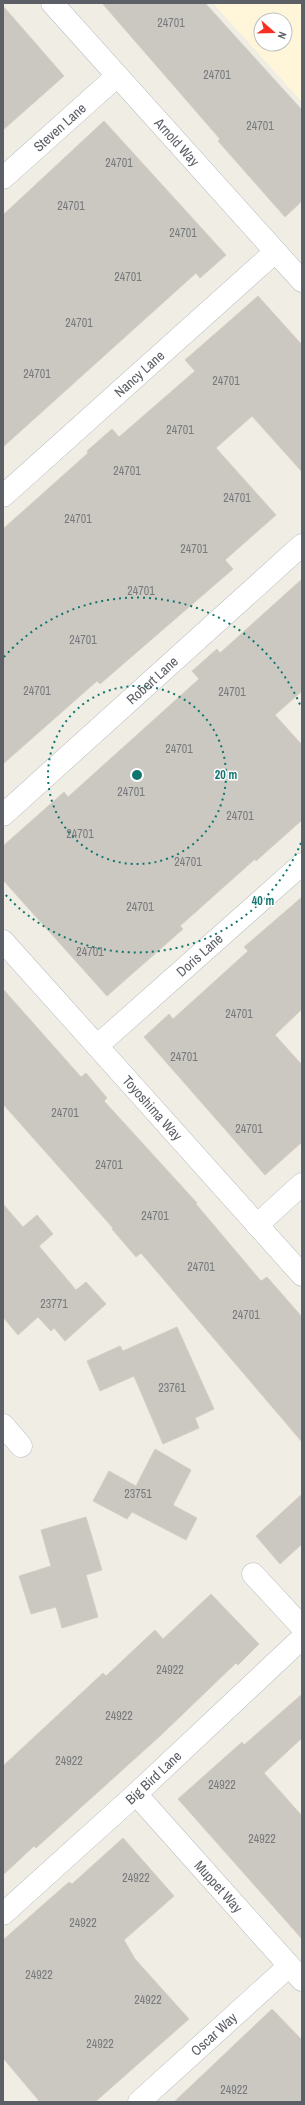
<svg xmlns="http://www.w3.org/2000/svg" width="305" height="2105" viewBox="0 0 305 2105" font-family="'Archivo Narrow',sans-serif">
<rect width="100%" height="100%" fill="#f0ede4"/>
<path fill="#fff6da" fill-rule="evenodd" d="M 213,3 L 302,3 L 302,102 ZM 261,20 L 285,20 L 285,44 L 261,44 Z"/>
<path fill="#cbc8c1" stroke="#d5cfc2" d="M 102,3 L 205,3 L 302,110 L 302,201 L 285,217 L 218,141 L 220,139 Z
M 3,6 L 64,76 L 3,130 Z
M 104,121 L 226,255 L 200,278 L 196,273 L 3,447 L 3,215 Z
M 258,296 L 302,345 L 302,472 L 252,416 L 216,448 L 276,515 L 225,560 L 233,569 L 100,684 L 97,681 L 3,764 L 3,529 L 88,453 L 87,451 L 112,429 L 119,437 L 195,371 L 185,360 Z
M 302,579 L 302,691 L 275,715 L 302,745 L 302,820 L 256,861 L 255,859 L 180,926 L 183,929 L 107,996 L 3,880 L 3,846 L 64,792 L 68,797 L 199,679 L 192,671 L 217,649 L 220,653 Z
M 302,897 L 302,1009 L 275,1035 L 302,1065 L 302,1142 L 265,1175 L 144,1037 L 169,1014 L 173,1019 L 248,951 L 244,947 Z
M 3,989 L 81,1077 L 86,1073 L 107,1098 L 104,1101 L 197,1203 L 196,1204 L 261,1281 L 267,1277 L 302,1317 L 302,1442 L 141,1253 L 136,1257 L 112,1229 L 113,1228 L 3,1104 Z
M 3,1204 L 23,1227 L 37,1215 L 53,1234 L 39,1246 L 76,1290 L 86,1282 L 106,1304 L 65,1341 L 54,1328 L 51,1331 L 38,1317 L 18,1335 L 3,1317 Z
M 177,1327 L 214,1409 L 195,1418 L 199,1428 L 163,1444 L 134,1376 L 100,1391 L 87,1361 L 120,1346 L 123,1351 Z
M 155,1449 L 191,1470 L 173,1505 L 197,1518 L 186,1540 L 132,1512 L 127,1519 L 93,1501 L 109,1471 L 136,1486 Z
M 302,1494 L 302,1544 L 280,1564 L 256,1536 Z
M 86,1517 L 102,1570 L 86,1575 L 98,1617 L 62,1628 L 56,1607 L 31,1614 L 19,1576 L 51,1566 L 41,1530 Z
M 211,1594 L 259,1644 L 238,1665 L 236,1663 L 160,1736 L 36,1848 L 34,1846 L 3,1875 L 3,1766 L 103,1673 L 106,1676 L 155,1630 L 163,1639 Z
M 302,1694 L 302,1738 L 264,1773 L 302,1816 L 302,1939 L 178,1799 L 242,1742 L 244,1745 Z
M 123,1838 L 174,1896 L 124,1940 L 135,1959 L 189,2019 L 95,2102 L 40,2102 L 3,2058 L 3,1940 L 69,1882 L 72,1884 Z
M 272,2009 L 302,2040 L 302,2102 L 174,2102 Z"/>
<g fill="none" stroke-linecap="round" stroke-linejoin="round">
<g stroke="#b9bcc1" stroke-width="23">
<g id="minor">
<path id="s1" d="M 52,3 L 302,281"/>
<path id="s2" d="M 3,178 L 117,76"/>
<path id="s3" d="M 3,496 L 275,252"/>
<path id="s4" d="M 3,815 L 302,545"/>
<path id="s5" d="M 3,941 L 302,1275"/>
<path id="s6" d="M 97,1046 L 302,864"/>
<path d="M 257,1225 L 302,1184"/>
<path d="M 3,1425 L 21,1446"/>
<path d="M 253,1574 L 302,1627"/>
<path id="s7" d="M 136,1794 L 302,1980"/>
<path id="s8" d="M 3,1914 L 136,1794 L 302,1638"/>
<path id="s9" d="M 139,2102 L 289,1966"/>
</g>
</g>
<use href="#minor" stroke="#fff" stroke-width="22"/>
</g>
<g fill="none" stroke="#0f766e" stroke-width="2" stroke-dasharray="2 4">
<circle cx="137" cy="775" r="89"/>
<path d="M301 843A178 178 0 0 1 4 893M4 657A178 178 0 0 1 301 707"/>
</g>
<g text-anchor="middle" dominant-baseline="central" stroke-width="3" stroke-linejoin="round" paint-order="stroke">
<g font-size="12" fill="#787a7d">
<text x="171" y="23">24701</text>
<text x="217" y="75">24701</text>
<text x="260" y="126">24701</text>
<text x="119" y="163">24701</text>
<text x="71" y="206">24701</text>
<text x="183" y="233">24701</text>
<text x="128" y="277">24701</text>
<text x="79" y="323">24701</text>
<text x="37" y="374">24701</text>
<text x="226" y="381">24701</text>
<text x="180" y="430">24701</text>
<text x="127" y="471">24701</text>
<text x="237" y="498">24701</text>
<text x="78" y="519">24701</text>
<text x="194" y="549">24701</text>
<text x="141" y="591">24701</text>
<text x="83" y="640">24701</text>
<text x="37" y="691">24701</text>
<text x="232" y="692">24701</text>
<text x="179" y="749">24701</text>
<text x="131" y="792">24701</text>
<text x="240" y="816">24701</text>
<text x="80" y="834">24701</text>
<text x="188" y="862">24701</text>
<text x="140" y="907">24701</text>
<text x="90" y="952">24701</text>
<text x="239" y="1014">24701</text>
<text x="184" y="1057">24701</text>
<text x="65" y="1113">24701</text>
<text x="249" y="1129">24701</text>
<text x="109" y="1165">24701</text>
<text x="155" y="1216">24701</text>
<text x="201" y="1267">24701</text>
<text x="54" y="1304">23771</text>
<text x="246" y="1315">24701</text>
<text x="172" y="1388">23761</text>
<text x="138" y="1494">23751</text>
<text x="170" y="1670">24922</text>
<text x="119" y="1716">24922</text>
<text x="69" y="1761">24922</text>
<text x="222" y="1785">24922</text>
<text x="262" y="1839">24922</text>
<text x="136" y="1878">24922</text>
<text x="83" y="1923">24922</text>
<text x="39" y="1975">24922</text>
<text x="148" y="2000">24922</text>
<text x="100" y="2044">24922</text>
<text x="234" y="2090">24922</text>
</g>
<g font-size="14" fill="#5c6066" stroke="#fff">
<text stroke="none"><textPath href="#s2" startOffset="76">Steven Lane</textPath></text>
<text stroke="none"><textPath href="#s1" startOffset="187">Arnold Way</textPath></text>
<text stroke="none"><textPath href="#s3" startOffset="183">Nancy Lane</textPath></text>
<text stroke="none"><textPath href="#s4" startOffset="201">Robert Lane</textPath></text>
<text stroke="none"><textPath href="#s6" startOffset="137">Doris Lane</textPath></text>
<text stroke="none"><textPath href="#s5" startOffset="224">Toyoshima Way</textPath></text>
<text stroke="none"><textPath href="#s8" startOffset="203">Big Bird Lane</textPath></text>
<text stroke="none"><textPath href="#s7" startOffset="124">Muppet Way</textPath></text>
<text stroke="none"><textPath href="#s9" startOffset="101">Oscar Way</textPath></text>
</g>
</g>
<circle cx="137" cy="775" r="6" fill="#0f766e" stroke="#fff" stroke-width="2"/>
<g font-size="12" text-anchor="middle" font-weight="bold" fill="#0f766e" stroke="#fff" stroke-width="3" stroke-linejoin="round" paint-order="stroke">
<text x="226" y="779">20 m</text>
<text x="263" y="905">40 m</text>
</g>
<rect width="305" height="2105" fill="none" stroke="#5c6066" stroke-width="8"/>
<g transform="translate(273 32) rotate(110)"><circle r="19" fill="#ffffff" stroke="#bebfc2"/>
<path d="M0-3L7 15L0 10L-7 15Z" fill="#f63023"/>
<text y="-6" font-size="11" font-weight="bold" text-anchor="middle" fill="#5c6066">N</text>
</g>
</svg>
